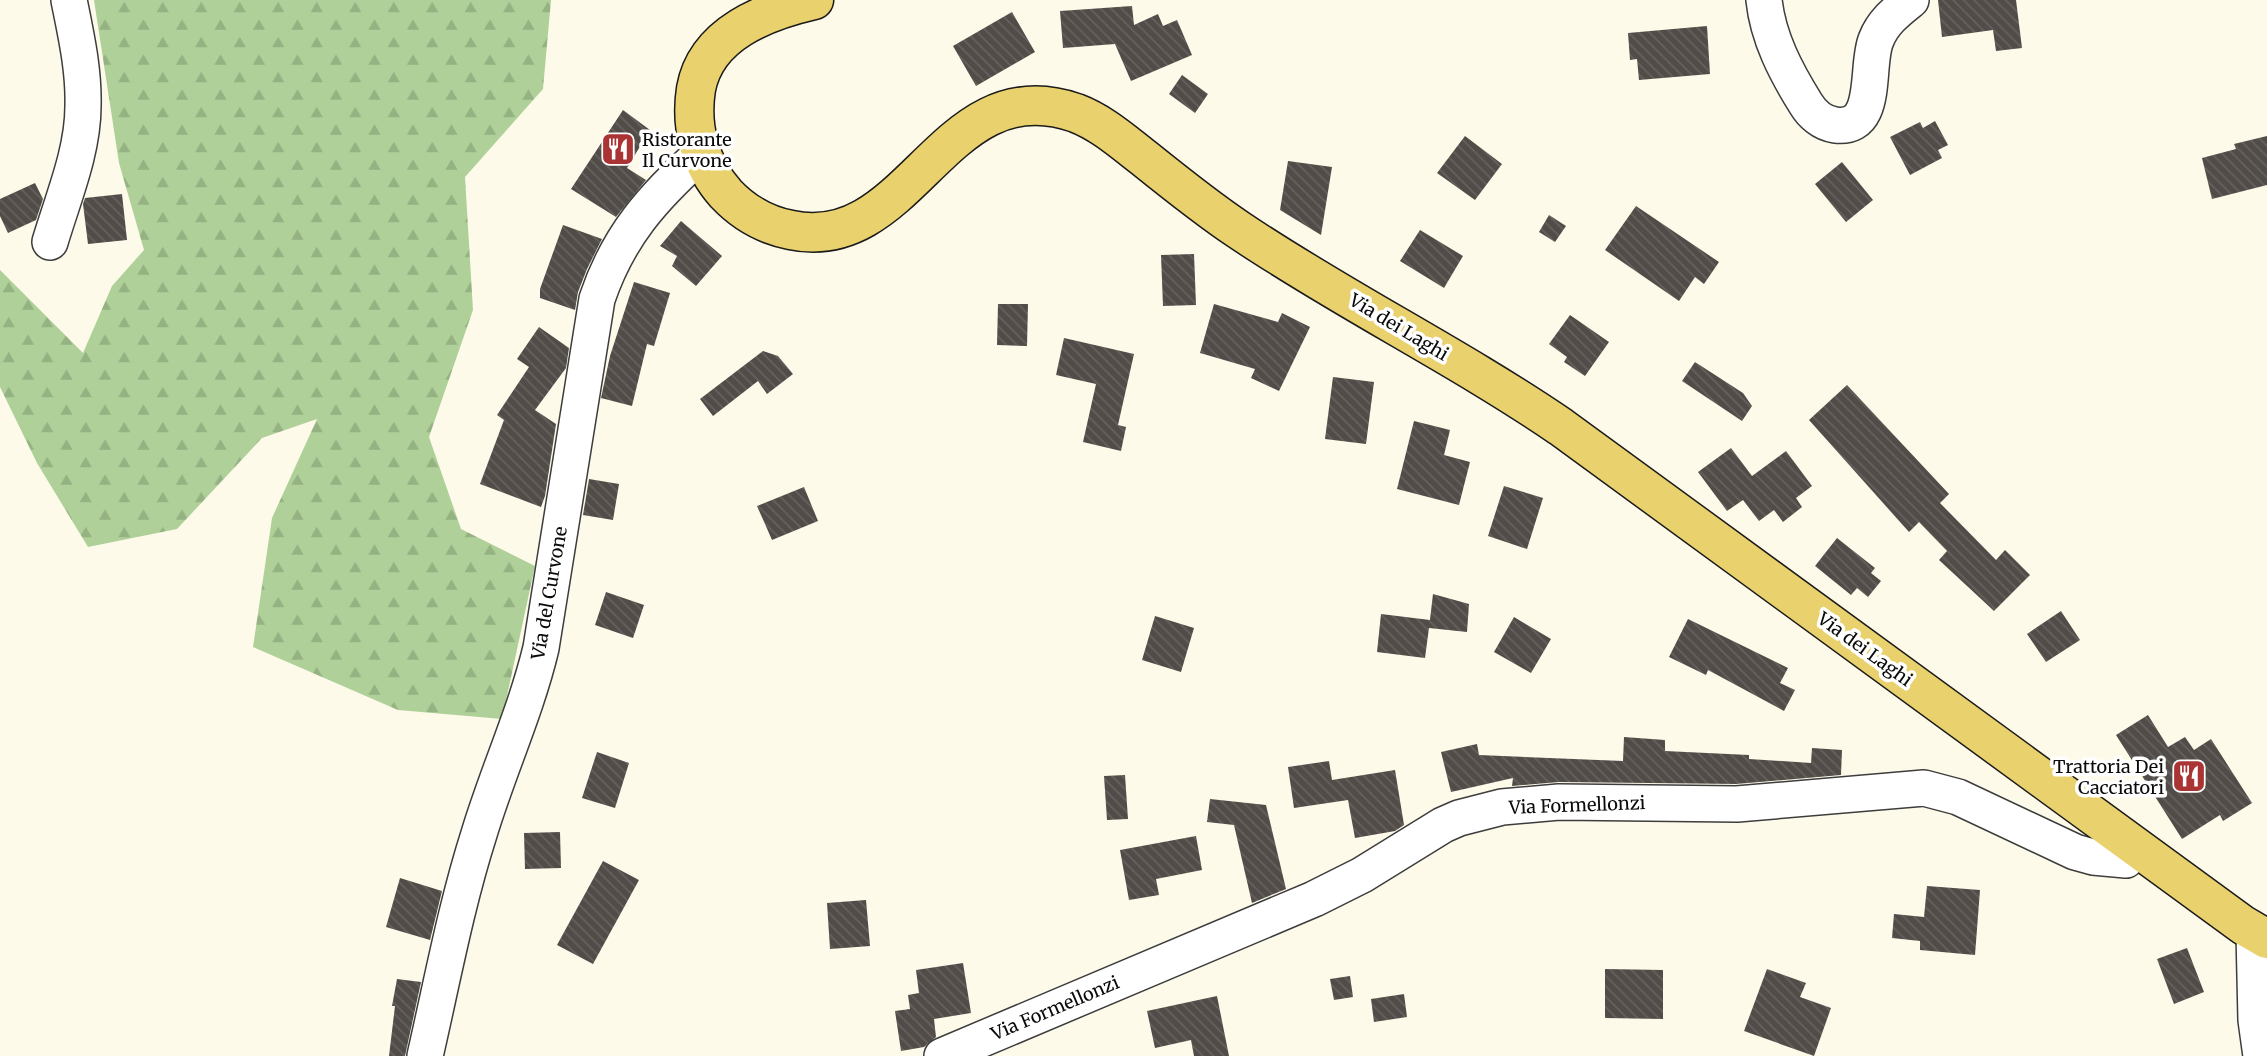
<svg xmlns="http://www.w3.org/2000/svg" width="2267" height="1056" viewBox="0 0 2267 1056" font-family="Merriweather,serif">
<defs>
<pattern id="forest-firs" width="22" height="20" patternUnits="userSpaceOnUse" patternTransform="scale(1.75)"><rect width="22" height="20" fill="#afd199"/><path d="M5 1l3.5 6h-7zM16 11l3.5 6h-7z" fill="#95b282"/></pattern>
<pattern id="building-back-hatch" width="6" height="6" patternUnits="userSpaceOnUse" patternTransform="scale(1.75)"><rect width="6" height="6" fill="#514c48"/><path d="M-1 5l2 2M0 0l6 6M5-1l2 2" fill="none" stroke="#65615e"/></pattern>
</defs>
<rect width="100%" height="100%" fill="#fdfae9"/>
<path fill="url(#forest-firs)" d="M 94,0 L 551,0 L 543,89 L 465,177 L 473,310 L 429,437 L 461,529 L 535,566 L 502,719 L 398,710 L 253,647 L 272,518 L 317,419 L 262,438 L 177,529 L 88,547 L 37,463 L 0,387 L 0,270 L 83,353 L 112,286 L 144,250 L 119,163 Z"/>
<path fill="url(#building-back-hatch)" d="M 1938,0 L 2016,0 L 2022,48 L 1996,51 L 1993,30 L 1942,37 Z
M 1132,6 L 1134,25 L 1158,14 L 1163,26 L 1177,20 L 1192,55 L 1131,81 L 1115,44 L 1063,48 L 1060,11 Z
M 1012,12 L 1035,52 L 976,86 L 953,46 Z
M 1707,26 L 1710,74 L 1639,80 L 1637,59 L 1630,60 L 1628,33 Z
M 1182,75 L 1208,94 L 1195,113 L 1169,94 Z
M 623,110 L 650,130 L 627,168 L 646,180 L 616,217 L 571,189 Z
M 1935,121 L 1948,145 L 1938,150 L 1942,158 L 1910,175 L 1890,137 L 1920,122 L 1923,128 Z
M 1465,136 L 1502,164 L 1475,200 L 1437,173 Z
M 2267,136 L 2267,185 L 2212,199 L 2202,158 L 2236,149 L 2234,144 Z
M 1288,161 L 1332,167 L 1321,235 L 1280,210 Z
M 1842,162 L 1873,200 L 1846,222 L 1815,184 Z
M 35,183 L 43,199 L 36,220 L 8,233 L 0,216 L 0,199 Z
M 122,194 L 127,240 L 88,244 L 83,204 L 85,198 Z
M 1636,206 L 1719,262 L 1704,284 L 1695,277 L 1679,301 L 1605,250 Z
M 1549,215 L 1566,226 L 1555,242 L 1539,232 Z
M 681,221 L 722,256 L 696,286 L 672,266 L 677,256 L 660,246 Z
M 563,225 L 602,239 L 587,269 L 578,292 L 575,310 L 540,298 L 540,289 Z
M 1420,230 L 1463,256 L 1444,288 L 1400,261 Z
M 1194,254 L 1196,305 L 1163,306 L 1161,255 Z
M 634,282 L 670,293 L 654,346 L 647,344 L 632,406 L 601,398 L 610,356 Z
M 998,304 L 1028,304 L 1027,346 L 997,345 Z
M 1214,304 L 1278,322 L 1282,313 L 1310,327 L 1279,391 L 1251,378 L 1255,369 L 1200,353 Z
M 1570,315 L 1609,342 L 1585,376 L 1564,362 L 1567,357 L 1549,344 Z
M 539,327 L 569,348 L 566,368 L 535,410 L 556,424 L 545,496 L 541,507 L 480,484 L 504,420 L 497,415 L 529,367 L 517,359 Z
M 1064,338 L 1134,354 L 1118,425 L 1126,427 L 1121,451 L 1083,442 L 1096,384 L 1056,375 Z
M 763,351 L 778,356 L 793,374 L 767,394 L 758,381 L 713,416 L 700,399 Z
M 1695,362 L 1743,393 L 1752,406 L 1742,421 L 1682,381 Z
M 1333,377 L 1374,382 L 1366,444 L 1325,439 Z
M 1847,385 L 1949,494 L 1940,503 L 1996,560 L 2005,550 L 2030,575 L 1994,611 L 1939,560 L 1947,551 L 1919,522 L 1909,532 L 1809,420 Z
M 1414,421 L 1450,430 L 1444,455 L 1470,462 L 1459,505 L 1397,489 Z
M 1731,448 L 1752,476 L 1786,451 L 1812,486 L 1796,498 L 1802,507 L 1783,522 L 1774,510 L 1759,521 L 1743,500 L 1727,511 L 1698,472 Z
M 589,479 L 619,484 L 613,520 L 583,515 Z
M 1504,486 L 1543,498 L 1527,549 L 1488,536 Z
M 804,487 L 818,521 L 772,540 L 757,506 Z
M 1837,538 L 1875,568 L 1871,573 L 1881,581 L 1868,597 L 1857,588 L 1851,595 L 1815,566 Z
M 606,592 L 644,605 L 633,638 L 595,625 Z
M 1433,594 L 1469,604 L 1467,632 L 1429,628 Z
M 2061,611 L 2080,640 L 2046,662 L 2027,634 Z
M 1381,614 L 1430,620 L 1425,658 L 1377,652 Z
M 1155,616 L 1194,628 L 1181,672 L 1142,660 Z
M 1514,617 L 1551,639 L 1531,673 L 1494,652 Z
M 1688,619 L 1788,668 L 1780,683 L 1795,690 L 1784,711 L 1708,670 L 1706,675 L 1669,657 Z
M 2148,715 L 2168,747 L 2185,737 L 2194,750 L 2211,739 L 2252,803 L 2223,821 L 2220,815 L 2182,839 L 2116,735 Z
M 1624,737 L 1665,740 L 1665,751 L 1749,755 L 1749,759 L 1811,763 L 1812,748 L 1842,750 L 1841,775 L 1736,784 L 1559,782 L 1512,786 L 1513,778 L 1451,792 L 1441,752 L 1477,744 L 1479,755 L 1623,761 Z
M 597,752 L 629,763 L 615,808 L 582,798 Z
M 1329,761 L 1332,780 L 1395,770 L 1404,825 L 1395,831 L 1355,838 L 1348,800 L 1294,808 L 1288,767 Z
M 1125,775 L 1128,819 L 1107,820 L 1104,776 Z
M 1210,799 L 1266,805 L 1286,889 L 1252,903 L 1234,825 L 1207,822 Z
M 560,832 L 561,868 L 525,869 L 524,833 Z
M 1196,836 L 1202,870 L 1156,879 L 1159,895 L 1129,900 L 1120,850 Z
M 603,861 L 639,880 L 593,964 L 557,945 Z
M 400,878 L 442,891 L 430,940 L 386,927 Z
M 1927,886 L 1980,890 L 1975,955 L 1920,950 L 1920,941 L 1892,938 L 1894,914 L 1924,917 Z
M 866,900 L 870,946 L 830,949 L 827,903 Z
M 2187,948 L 2204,992 L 2174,1004 L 2157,959 Z
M 963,963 L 971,1013 L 934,1019 L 936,1037 L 924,1047 L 901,1051 L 895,1011 L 910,1009 L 908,995 L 919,993 L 916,970 Z
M 1605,969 L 1663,970 L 1663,1019 L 1605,1018 Z
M 1767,969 L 1806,983 L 1800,997 L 1831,1008 L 1814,1056 L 1744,1031 Z
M 1350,976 L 1353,997 L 1334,1000 L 1330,979 Z
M 397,979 L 421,982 L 405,1056 L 389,1056 L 395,1006 L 392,1006 Z
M 1404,994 L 1407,1017 L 1374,1022 L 1371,999 Z
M 1217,996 L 1229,1056 L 1194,1056 L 1191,1040 L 1155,1048 L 1147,1011 Z"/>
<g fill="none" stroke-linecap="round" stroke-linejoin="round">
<g stroke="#3d3d3d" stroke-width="38">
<path id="minor" d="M 1764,0 C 1768,38 1786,72 1806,104 C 1812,114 1822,123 1835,125 C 1880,131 1865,66 1876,40 C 1883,22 1896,12 1911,0
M 50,242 C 63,198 83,152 83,106 C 84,70 76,35 69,0
M 2254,933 L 2256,1020 L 2261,1056
M 425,1056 C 442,982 456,906 479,834 C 498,771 526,711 541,648 L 597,299 C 618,236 653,197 701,154
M 942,1056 L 1314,899 L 1362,875 L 1443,825 L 1459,818 L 1502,807 L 1559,802 L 1737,804 L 1924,788 L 1958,797 L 2075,852 L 2093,857 L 2126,860"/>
</g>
<g stroke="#1b1b1b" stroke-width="41">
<path id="major" d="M 814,0 C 766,11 706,33 696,89 C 690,127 700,165 726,194 C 744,213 765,225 791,230 C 912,256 943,66 1076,113 C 1102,123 1122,141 1144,158 C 1175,183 1206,208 1239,230 C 1343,300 1457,356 1561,427 L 2243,925 L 2267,939"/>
</g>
<use href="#minor" stroke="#fff" stroke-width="35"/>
<use href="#major" stroke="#e9d16d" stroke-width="38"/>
</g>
<defs>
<g id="restaurant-square" transform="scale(1.75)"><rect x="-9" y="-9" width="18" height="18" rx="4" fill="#a93433" stroke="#fff"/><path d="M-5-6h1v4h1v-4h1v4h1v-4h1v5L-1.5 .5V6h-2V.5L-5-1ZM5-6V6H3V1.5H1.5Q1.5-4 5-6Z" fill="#fff"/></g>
</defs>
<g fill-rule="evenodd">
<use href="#restaurant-square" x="618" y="149"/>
<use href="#restaurant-square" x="2189" y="776"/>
</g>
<g text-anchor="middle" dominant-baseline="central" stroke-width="7" stroke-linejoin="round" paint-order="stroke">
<g font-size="18" fill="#0a0a0a" stroke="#fff" text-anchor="start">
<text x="642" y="139">Ristorante<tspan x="642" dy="21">Il Curvone</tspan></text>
<text x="2164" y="766" text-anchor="end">Trattoria Dei<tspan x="2164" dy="21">Cacciatori</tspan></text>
</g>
<g font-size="18" fill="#0a0a0a" stroke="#fff">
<text transform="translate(1399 327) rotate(31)">Via dei Laghi</text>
<text transform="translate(549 593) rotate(-80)">Via del Curvone</text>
<text transform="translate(1865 649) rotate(36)">Via dei Laghi</text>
<text transform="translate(1577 805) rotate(-2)">Via Formellonzi</text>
<text transform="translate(1055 1008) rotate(-23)">Via Formellonzi</text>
</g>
</g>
</svg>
